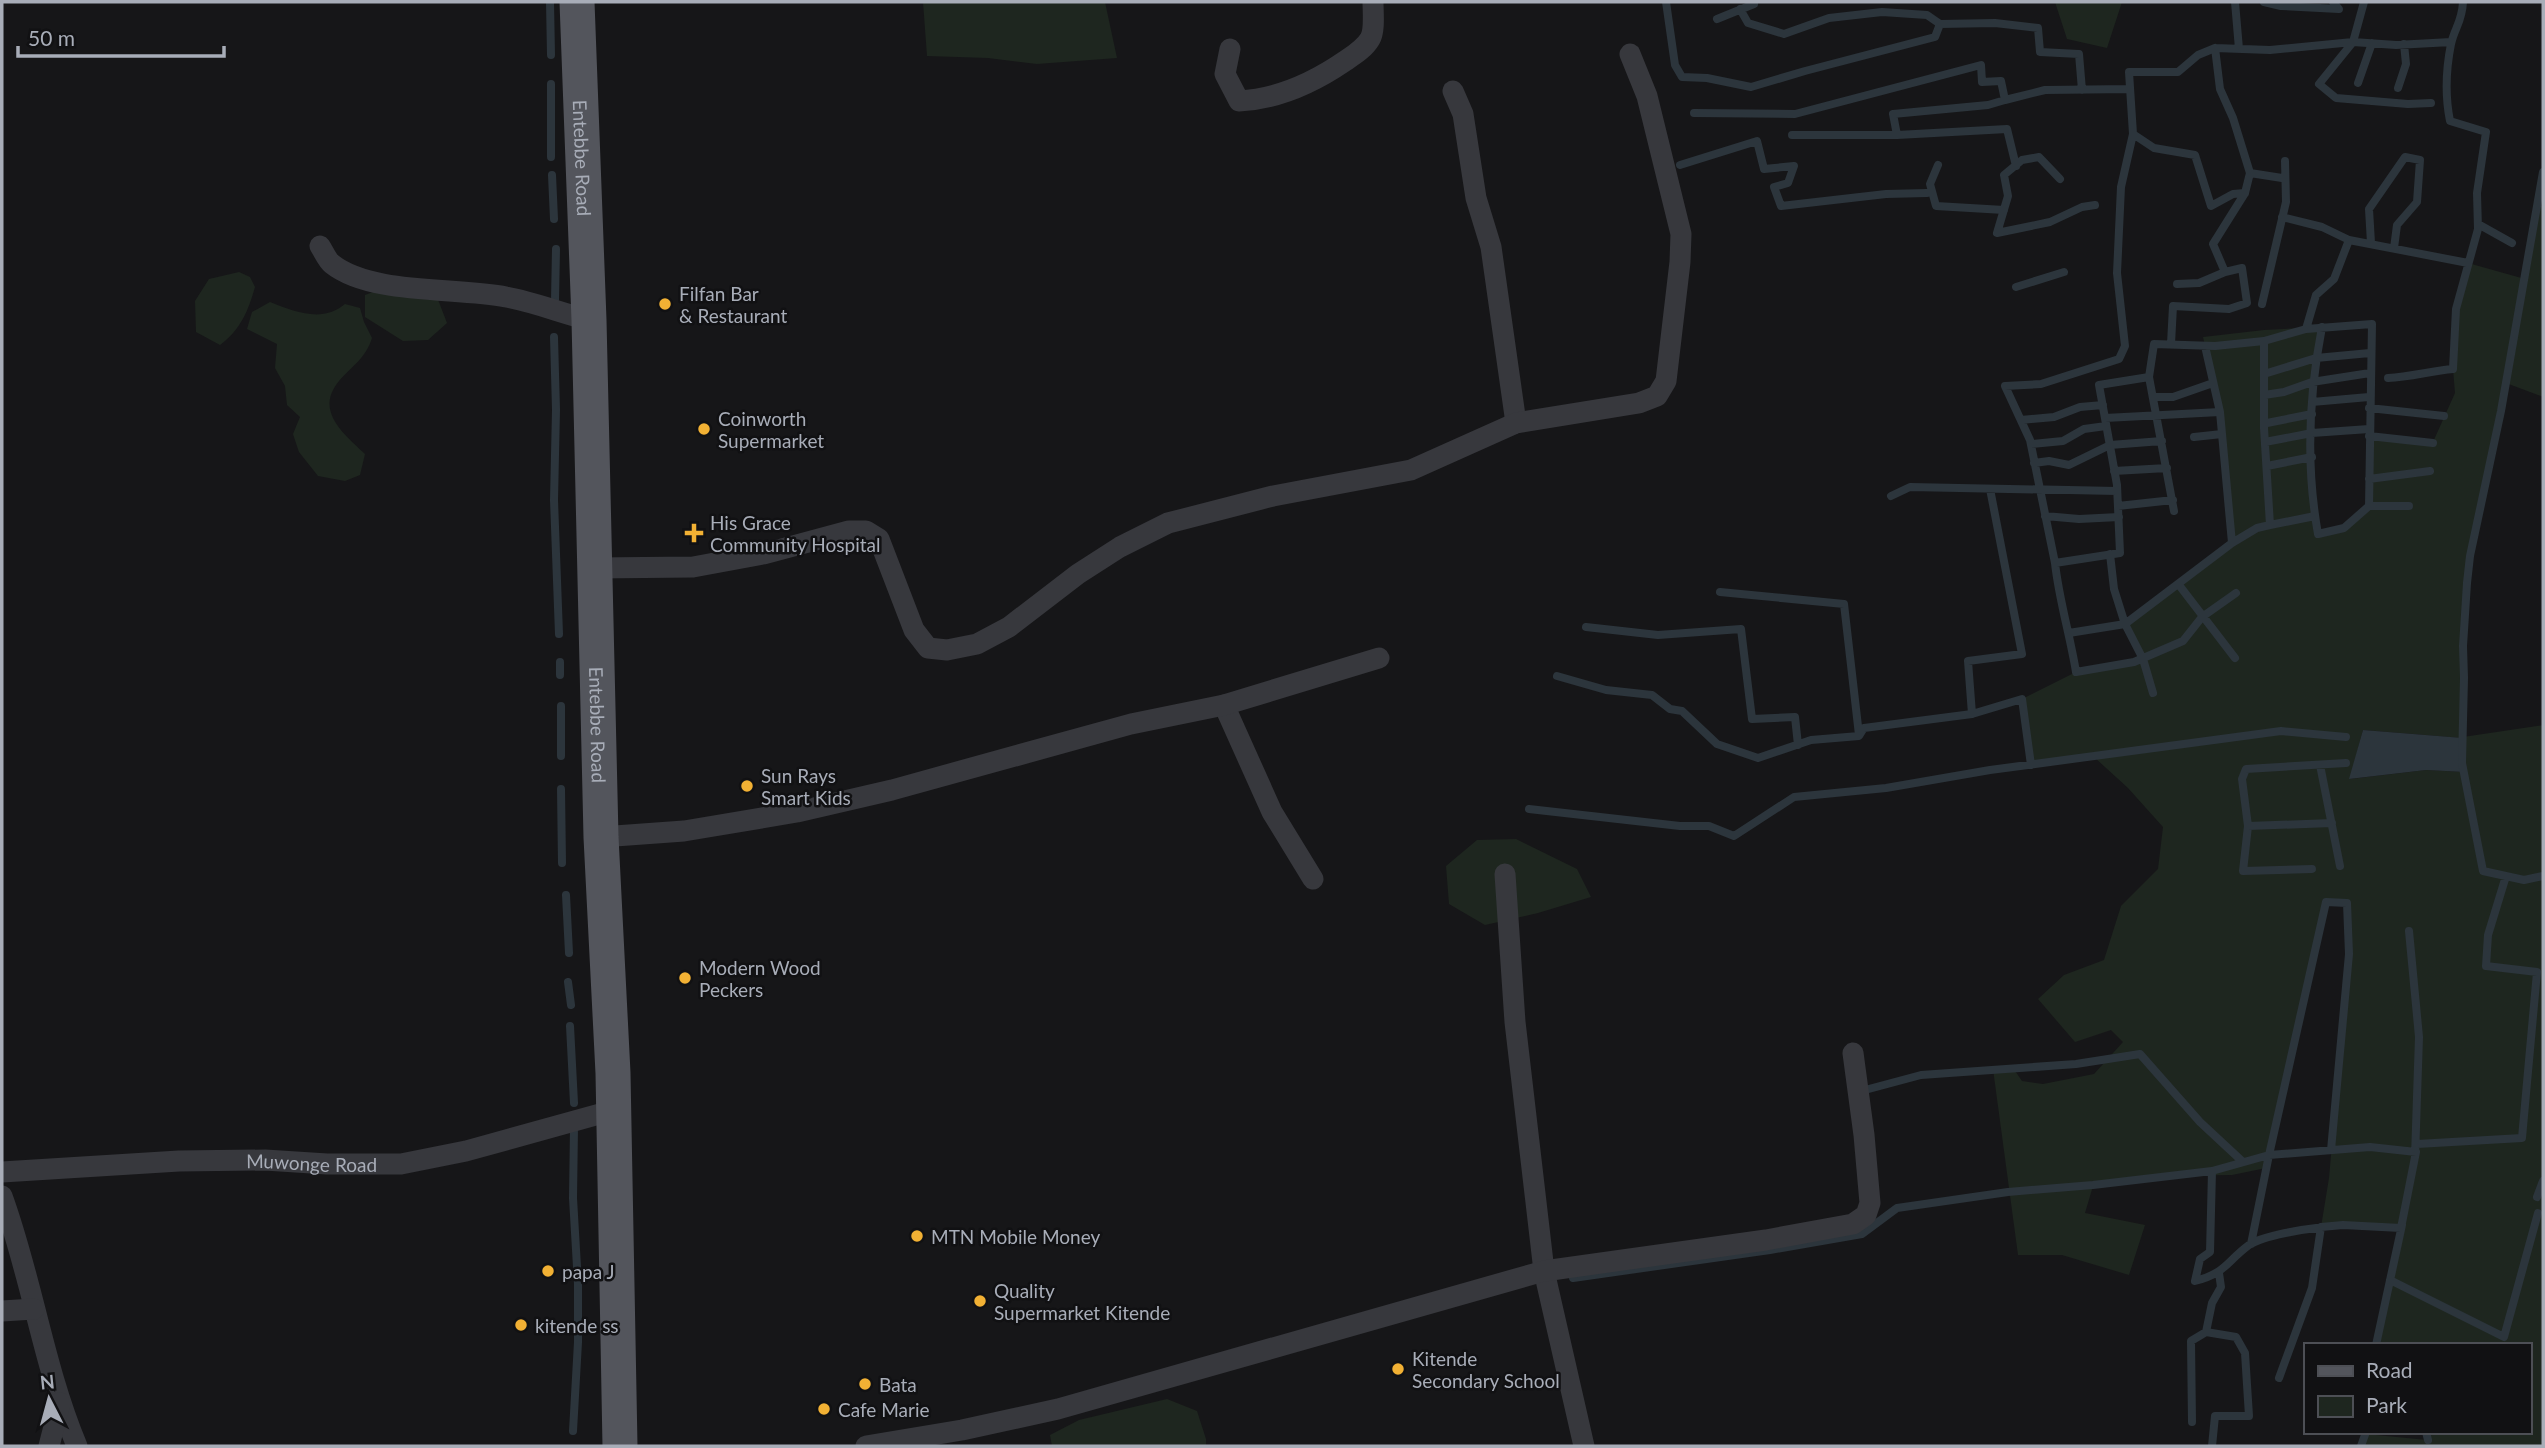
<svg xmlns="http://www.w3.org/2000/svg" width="2545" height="1448" viewBox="0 0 2545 1448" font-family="Lato,sans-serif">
<rect width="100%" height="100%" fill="#161618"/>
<path fill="#1e261f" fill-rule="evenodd" d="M 923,2 L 1105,2 L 1117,58 L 1037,64 L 988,58 L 927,56 Z
M 2055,2 L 2122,2 L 2107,48 L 2067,39 Z
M 2538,205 L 2543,206 L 2543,397 L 2506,383 C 2495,441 2478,498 2470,556 C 2461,616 2465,677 2463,737 L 2543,725 L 2543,1446 L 2361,1446 L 2366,1434 L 2427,1440 L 2426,1432 L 2529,1432 L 2529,1345 L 2376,1345 L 2401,1228 L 2343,1225 L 2321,1227 L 2329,1178 L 2349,954 L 2347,903 L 2326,902 L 2266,1168 L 2232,1175 L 2161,1176 L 2093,1186 L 2085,1213 L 2145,1225 L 2129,1275 L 2062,1255 L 2018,1255 L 1993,1069 L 2013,1068 L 2022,1081 L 2043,1084 L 2094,1074 L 2123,1042 L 2111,1030 L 2075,1042 L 2038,999 L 2064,975 L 2104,960 L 2121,906 L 2158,869 L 2163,827 L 2128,788 L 2094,757 L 2031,765 L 2022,699 L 2076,672 L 2143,659 L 2125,624 L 2247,535 L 2232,543 L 2220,412 L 2203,337 L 2264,330 L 2322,327 L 2312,382 L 2311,497 L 2318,534 L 2344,528 L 2369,506 L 2369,436 L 2433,442 L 2455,393 L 2453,369 L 2456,321 L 2468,263 L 2525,279 ZM 2363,730 L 2462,738 L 2463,772 L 2426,770 L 2350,779 Z
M 239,272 L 250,277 L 255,287 C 248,312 240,330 220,345 L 196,332 L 195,301 L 209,279 Z
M 381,289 L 437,297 L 447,323 L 428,340 L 403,341 L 365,317 L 365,295 Z
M 270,302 C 295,312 323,323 345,304 L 360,308 L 364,322 L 372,338 C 366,358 352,366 339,381 C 314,411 344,434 365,454 L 360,475 L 345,481 L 318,476 L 299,452 L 293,434 L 300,417 L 287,405 L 285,386 L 275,368 L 277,344 L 247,329 L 252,312 Z
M 1516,839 L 1577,869 L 1591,897 L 1538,913 L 1485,925 L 1449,904 L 1446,866 L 1477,840 Z
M 1167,1399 L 1197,1411 L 1206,1439 L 1206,1446 L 1052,1446 L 1050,1435 L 1079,1420 Z"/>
<path fill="#2c353c" d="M 2363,730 L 2463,738 L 2464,772 L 2426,770 L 2349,779 Z"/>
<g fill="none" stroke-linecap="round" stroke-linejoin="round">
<path stroke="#2c353c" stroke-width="8" d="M 550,2 L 551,55
M 1666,2 L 1675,65 L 1682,77 L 1707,78 L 1751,87 L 1805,71 L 1935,37 L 1940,24 L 1995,23 L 2038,28 L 2040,52 L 2079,54 L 2082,90
M 2235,2 L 2239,49
M 2264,2 L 2281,6 L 2339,9 L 2333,2
M 2364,2 L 2353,42 L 2319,84 L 2336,98 L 2408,104 L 2431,103
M 1740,9 L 1748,23 L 1784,34 L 1829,18 L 1882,12 L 1927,15 L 1940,24
M 1717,19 L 1754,4 L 1753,2
M 2215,48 L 2198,55 L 2178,72 L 2129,72 L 2133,134 L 2154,148 L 2195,155 L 2211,206 L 2233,194 L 2245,193
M 2358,83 L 2372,43
M 2398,88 L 2406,64 L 2404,44
M 1694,113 L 1795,114 L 1981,65 L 1982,82 L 2001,81 L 2005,100 L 2045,90 L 2130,89
M 2133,134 L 2121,187 L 2117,273 L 2125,346 L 2119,359 L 2041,384 L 2005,386 L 2030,440 L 2055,563 L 2120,553 L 2117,485 L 2099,385 L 2149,377 L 2154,344 L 2215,346 L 2264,341 L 2306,329 L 2372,324 L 2369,506 L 2409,506
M 1792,135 L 1897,135 L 2007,129 L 2016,166
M 1897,135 L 1893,114 L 1988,105 L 2005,100
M 551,157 L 551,84
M 1680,165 L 1757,141 L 1764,169 L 1794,166 L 1788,183 L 1774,187 L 1781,206 L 1886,194 L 1927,193
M 1938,165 L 1930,184 L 1936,206 L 2004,210
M 2543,172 L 2501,411 L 2470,556 L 2467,583 L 2463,646 L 2464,678 L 2462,763 L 2483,871 L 2524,880 L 2543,876
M 552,175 L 554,219
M 2282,178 L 2250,173 L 2233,118 L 2220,89 L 2215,48 L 2270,50 L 2353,42 L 2396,45 L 2451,42
M 2060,179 L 2039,157 L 2022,160 L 2004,175 L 2008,196 L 1997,233 L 2050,222 L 2082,207 L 2095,205
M 2282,217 L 2322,227 L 2349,240 L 2468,263
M 2478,224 L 2512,243
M 2371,243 L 2369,209 L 2405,157 L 2420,160 L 2417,202 L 2397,225 L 2394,248
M 2225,272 L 2213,244 L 2245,193 L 2250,173
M 2016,287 L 2064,272
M 555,300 L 556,249
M 2262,304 L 2286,202 L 2285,161
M 2322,327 C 2309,394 2306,467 2318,534 L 2344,528 L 2369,506
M 2306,329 L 2316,295 L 2334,279 L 2349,240
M 554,337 L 556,410 L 554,500 L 559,634
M 2264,341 L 2264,428 L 2270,525 L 2315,516
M 2171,344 L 2173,306 L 2229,309 L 2247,303 L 2242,268 L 2225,272 L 2199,283 L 2177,284
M 2205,346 L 2220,412 L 2232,543 L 2257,528 L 2270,525
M 2264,374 L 2316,358 L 2370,353
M 2149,377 L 2174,511
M 2388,378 C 2410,377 2431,371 2453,369 L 2456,309 L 2478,229 L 2477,193 L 2486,132 L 2450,121 C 2445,96 2446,69 2451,44 C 2455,27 2462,22 2463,2
M 2264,395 L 2284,392 L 2312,382 L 2370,373
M 2153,397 L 2173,397 L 2213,383
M 2312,402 L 2369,397
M 2369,408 L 2444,416
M 2105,418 L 2220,412
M 2021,420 L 2054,417 L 2080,407 L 2103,405
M 2267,423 L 2312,414
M 2369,436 L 2433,443
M 2194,437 L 2222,434
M 2265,442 L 2312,433 L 2369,429
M 2031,444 L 2063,441 L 2084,429 L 2106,426
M 2034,463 L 2049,461 L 2069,465 L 2110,445 L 2162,441
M 2267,466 L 2312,457
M 2114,471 L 2167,468
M 2369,479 L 2430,471
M 1891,496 L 1910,487 L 2117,491
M 2118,506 L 2173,500
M 2045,516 L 2079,519 L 2119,517
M 2110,554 L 2114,589 L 2125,624 L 2143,659 L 2153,693
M 2055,563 C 2059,600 2070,635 2076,672 L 2134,662 L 2183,641 L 2202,617 L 2236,593
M 2179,585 L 2235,658
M 1720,592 L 1844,604 L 1859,735
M 1586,627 L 1658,635 L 1741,629 L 1752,719 L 1795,717 L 1798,745
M 2069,633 L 2125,624 L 2232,543
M 560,662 L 560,675
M 1557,676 L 1606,690 L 1652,695 L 1670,709 L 1682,711 L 1717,744 L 1758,758 L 1811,740 L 1859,736 L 1864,728 L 1972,714 L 2022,699 L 2031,765
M 1972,714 L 1968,661 L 2022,654 L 1990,489
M 561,756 L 561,706
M 2320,765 L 2340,866
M 561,789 L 562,863
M 1529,809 L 1680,826 L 1709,826 L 1734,836 L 1794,797 L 1886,788 L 1990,770 L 2281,731 L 2346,737
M 2248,826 L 2332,823
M 2312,869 L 2243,871 L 2248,826 L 2242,779 L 2246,769 L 2346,763
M 566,895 L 569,953
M 2409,931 L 2419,1037 L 2415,1157
M 568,982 L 571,1005
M 570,1026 L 574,1103
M 1865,1090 L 1921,1075 L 2076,1064 L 2140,1054 L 2200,1122 L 2243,1162
M 2417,1144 L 2522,1138 L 2537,972 L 2486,966 L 2488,935 L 2506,876
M 2212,1171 L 2210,1252 L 2200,1259 L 2195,1281 C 2226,1273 2226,1262 2249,1245 C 2264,1235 2306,1229 2324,1227
M 2537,1197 L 2543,1181
M 2251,1244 L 2269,1155 L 2326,902 L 2347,903 L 2349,954 L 2331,1150
M 1573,1278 L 1770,1250 L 1862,1234 L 1897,1208 L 2008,1192 L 2093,1185 L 2212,1171 L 2269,1155 L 2370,1147 L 2416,1152 L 2401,1228 L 2343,1225 L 2321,1227 L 2312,1288 L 2279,1378
M 2390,1280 L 2504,1337 L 2538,1213
M 2206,1332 L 2236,1337 L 2245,1353 L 2249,1416 L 2215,1416 L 2212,1446
M 2376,1345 L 2402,1225
M 2192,1422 L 2191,1341 L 2206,1332 L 2212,1303 L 2221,1287 L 2219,1273
M 573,1431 L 578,1342 L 578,1284 L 573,1198 L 574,1128
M 2426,1432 L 2428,1440
M 2361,1446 L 2366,1432"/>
<g stroke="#37383d" stroke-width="21">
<path d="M 1230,49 L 1225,74 L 1239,101 C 1279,99 1313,83 1345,61 C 1354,55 1364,49 1370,39 C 1375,31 1373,12 1373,2"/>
<path d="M 1453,91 L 1463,114 L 1476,198 L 1491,247 L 1516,423"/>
<path d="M 320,246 C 324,252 327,260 332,264 C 371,295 457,287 506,297 C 534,302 561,313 589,320"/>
<path d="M 595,568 L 693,567 L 763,554 L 849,531 L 866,531 L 879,539 L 914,630 L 928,648 L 947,650 L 977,644 L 1009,627 L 1078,574 L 1120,547 L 1168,523 L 1273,496 L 1411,470 L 1516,423 L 1639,403 L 1657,396 L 1666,381 L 1680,262 L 1681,234 L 1647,96 L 1630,54"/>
<path d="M 1224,705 L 1272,812 L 1313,879"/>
<path d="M 601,837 L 684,831 L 797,812 L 892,790 L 1131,724 L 1224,705 L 1379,658"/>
<path d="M 1505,874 L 1515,1022 L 1544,1271 L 1584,1446"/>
<path id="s1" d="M 2,1172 L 179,1161 L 265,1160 L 327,1164 L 401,1164 L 466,1151 L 614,1110"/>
<path d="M 2,1196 C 32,1278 43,1365 77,1446"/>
<path d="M 2,1311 L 34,1309"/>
<path d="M 49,1446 L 60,1403"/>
<path d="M 866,1446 L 962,1430 L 1058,1409 L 1544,1271 L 1766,1240 L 1853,1224 L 1866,1215 L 1870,1203 L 1864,1135 L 1853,1053"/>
</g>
<path stroke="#53555c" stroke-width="35" id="s2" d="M 577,2 L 589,320 L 601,837 L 613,1073 L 620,1446"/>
</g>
<g fill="#f2b134" stroke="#111113" stroke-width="2.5">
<circle cx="665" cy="304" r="7"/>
<circle cx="704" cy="429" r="7"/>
<path d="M690.5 522.5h7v7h7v7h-7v7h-7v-7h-7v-7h7z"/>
<circle cx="747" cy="786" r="7"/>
<circle cx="685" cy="978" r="7"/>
<circle cx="917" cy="1236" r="7"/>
<circle cx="548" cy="1271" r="7"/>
<circle cx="980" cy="1301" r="7"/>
<circle cx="521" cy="1325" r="7"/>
<circle cx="1398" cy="1369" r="7"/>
<circle cx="865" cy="1384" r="7"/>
<circle cx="824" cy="1409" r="7"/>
</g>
<g text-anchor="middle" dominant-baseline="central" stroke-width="5" stroke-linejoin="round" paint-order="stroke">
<g font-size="19" fill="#a8adb8" stroke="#111113">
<text stroke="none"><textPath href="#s2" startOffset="156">Entebbe Road</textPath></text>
<text stroke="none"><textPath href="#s2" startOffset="723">Entebbe Road</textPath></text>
<text stroke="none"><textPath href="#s1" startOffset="310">Muwonge Road</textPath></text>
</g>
<g font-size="19" fill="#a8adb8" stroke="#111113" text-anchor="start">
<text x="679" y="293">Filfan Bar<tspan x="679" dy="22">&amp; Restaurant</tspan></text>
<text x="718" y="418">Coinworth<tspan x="718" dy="22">Supermarket</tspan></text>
<text x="710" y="522">His Grace<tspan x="710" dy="22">Community Hospital</tspan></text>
<text x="761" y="775">Sun Rays<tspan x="761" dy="22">Smart Kids</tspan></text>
<text x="699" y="967">Modern Wood<tspan x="699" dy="22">Peckers</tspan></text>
<text x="931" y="1236">MTN Mobile Money</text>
<text x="562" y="1271">papa J</text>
<text x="994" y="1290">Quality<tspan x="994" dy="22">Supermarket Kitende</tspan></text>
<text x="535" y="1325">kitende ss</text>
<text x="1412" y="1358">Kitende<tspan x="1412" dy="22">Secondary School</tspan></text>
<text x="879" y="1384">Bata</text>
<text x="838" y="1409">Cafe Marie</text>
</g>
</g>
<rect width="2545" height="1448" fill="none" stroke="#a8adb8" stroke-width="7"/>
<rect x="2304" y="1343" width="228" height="91" fill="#111113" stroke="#4d4f55" stroke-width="2"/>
<rect x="2318" y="1366" width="35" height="10" fill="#53555c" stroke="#4d4f55" stroke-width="2"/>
<text x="2366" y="1378" font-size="21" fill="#a8adb8">Road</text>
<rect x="2318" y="1396" width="35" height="21" fill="#1e261f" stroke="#4d4f55" stroke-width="2"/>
<text x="2366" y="1413" font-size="21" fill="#a8adb8">Park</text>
<g transform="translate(49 1399) rotate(354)" stroke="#111113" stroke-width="5" paint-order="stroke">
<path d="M0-5L12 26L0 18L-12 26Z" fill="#a8adb8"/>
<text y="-10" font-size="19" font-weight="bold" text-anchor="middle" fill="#a8adb8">N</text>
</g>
<path d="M18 46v10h206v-10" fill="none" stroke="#a8adb8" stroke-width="3.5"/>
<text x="28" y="46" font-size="21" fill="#a8adb8" stroke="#111113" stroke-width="5" paint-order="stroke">50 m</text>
</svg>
